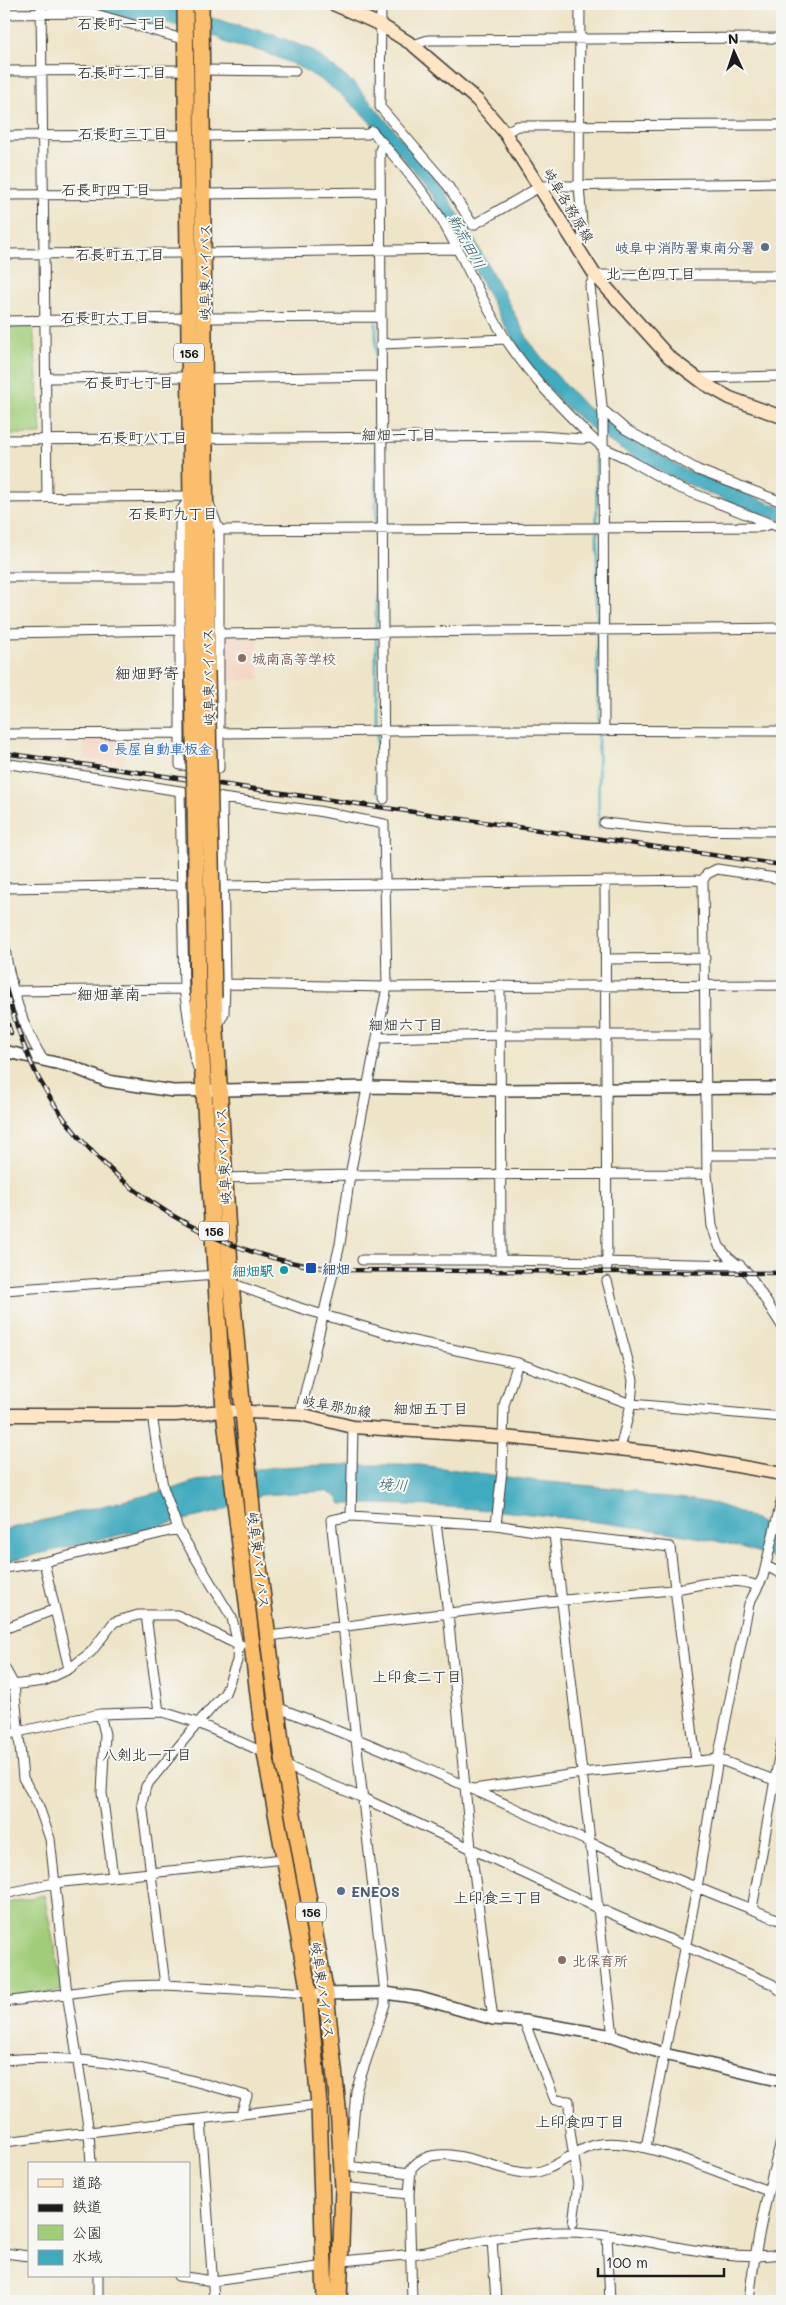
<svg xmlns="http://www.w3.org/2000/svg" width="786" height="2305" viewBox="0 0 786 2305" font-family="Mali,'Klee One',sans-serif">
<rect width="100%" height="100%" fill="#f6f6f2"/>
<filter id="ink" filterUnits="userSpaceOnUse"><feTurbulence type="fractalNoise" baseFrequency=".02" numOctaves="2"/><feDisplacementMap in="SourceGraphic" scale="10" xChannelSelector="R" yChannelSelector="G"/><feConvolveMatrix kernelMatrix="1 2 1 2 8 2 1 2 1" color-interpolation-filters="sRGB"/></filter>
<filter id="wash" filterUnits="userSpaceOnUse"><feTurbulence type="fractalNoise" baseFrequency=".0096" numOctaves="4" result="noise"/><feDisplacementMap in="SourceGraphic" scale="20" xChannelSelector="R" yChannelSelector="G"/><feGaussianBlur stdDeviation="1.12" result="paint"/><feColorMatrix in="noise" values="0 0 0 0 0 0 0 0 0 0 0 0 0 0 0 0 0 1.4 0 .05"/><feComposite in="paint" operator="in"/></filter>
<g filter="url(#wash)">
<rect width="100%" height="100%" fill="#eee4c8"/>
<path fill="#f4d3c1" d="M 258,635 L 260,679 L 225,681 L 224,636 Z
M 84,737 L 123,737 L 124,764 L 84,759 Z"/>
<path fill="#a1cd7a" stroke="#5e744b" d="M 33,326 L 41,434 L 4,434 L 4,327 Z
M 44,1895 L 63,1991 L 4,1999 L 4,1904 Z"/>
<path fill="#3faabe" stroke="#2e636d" d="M 77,4 L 159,4 L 272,34 L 312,50 L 356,85 L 436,179 L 469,230 L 529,341 L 549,367 L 585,406 L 635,441 L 684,469 L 782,508 L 782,521 C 696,490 603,455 543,382 C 500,329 476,265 440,208 C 418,173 390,142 361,113 C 334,85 299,64 263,52 C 248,46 227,48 216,36 L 156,20 L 149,24 Z
M 420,1465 L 537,1481 L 635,1490 C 646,1498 655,1495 668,1497 C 683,1498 700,1501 715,1504 C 739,1510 761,1523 782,1535 L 782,1563 C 749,1544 685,1535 647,1529 C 546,1514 443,1503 341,1504 L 336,1496 L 325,1491 L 261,1495 L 218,1512 L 4,1562 L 4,1530 L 172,1489 C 251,1459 337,1466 420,1465 Z"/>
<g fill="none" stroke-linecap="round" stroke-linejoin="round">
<path stroke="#3faabe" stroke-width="2.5" d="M 376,323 L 376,373
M 376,379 L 376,728
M 596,456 L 597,525
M 597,530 L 597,627
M 597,633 L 598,727
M 598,733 L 599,828
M 377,734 L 377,792"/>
</g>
</g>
<g filter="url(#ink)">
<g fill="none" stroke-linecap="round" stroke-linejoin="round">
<g stroke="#3c3a36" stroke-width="11">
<path id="minor" d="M 41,4 L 47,497
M 381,4 L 380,107 L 448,186 L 473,225 L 541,186 L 782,183
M 4,14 L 92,13 L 186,40
M 413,45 L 428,40 L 782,38
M 203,70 L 295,71
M 4,71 L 186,70
M 505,133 L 517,126 L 782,125
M 4,136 L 185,135
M 203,136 L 368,134 L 372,131 C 395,157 419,184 438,214 C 463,255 481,301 507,341 C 531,377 561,408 592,438
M 383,143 L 380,150 L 384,799
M 203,194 L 380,192
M 4,195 L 186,194
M 576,246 L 583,237 L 579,185 L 580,4
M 204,253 L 458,249
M 4,254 L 188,253
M 204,318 L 380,317
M 4,321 L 188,318
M 381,344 L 506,339
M 46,378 L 189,377
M 697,378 L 782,376
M 204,379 L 381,376
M 603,410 L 625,429 L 698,470 L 782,502
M 4,440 L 540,436 L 581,439 L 592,438 L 604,448 L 628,459 L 677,487 L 771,524
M 4,498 L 191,496
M 189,499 L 180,512 L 180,765 L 219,768 L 219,530 L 208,501
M 219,530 L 760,527 L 771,524 L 782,528
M 4,577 L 179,577
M 4,633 L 179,630
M 219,634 L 782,628
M 604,731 L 603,416 L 590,286 L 595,275 L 782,275
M 220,733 L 470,730 L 782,731
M 4,734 L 180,733
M 4,763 L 180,791
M 222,798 L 318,811 L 384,824 L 387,987 L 350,1175 L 340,1244 L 300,1414
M 604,823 L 670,830 L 782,831
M 782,879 L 717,869 L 707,874 L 703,880 L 707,1174 L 712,1226 L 719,1246 L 728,1257 L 748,1273 L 782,1326
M 605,881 L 607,1268
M 223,886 L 703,880
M 4,888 L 182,885
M 4,942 C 9,981 21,1024 42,1058
M 606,959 L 705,958
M 225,984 L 387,987 L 782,985
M 500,985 L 501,1260
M 14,991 L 184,989
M 218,1025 L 224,1013 L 225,984 L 222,798 L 219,797
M 378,1038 L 501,1035 L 706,1035
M 198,1068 L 194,1056 L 184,989 L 180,791 L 199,794
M 707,1155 L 782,1155
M 223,1178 L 350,1175 L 707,1174
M 362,1260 L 504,1260 L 740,1265
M 607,1281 L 633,1380 L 631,1404 L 620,1449
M 231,1283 L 300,1308 L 409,1340 L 518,1363 L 631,1404 L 782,1417
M 4,1290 L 217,1275
M 152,1415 L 163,1487 L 178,1529 L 232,1618 L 238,1645 L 237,1661 L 225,1693 L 198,1723 L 146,1786 L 142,1803 L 165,1985
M 351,1516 L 353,1427
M 436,1523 L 448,1613 L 471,1848 L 493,2019
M 496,1525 L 502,1471 L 504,1405 L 518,1363
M 554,1534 L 670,1547 L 696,1761
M 44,1562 L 69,1669
M 766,1566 L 782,1574
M 4,1568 L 44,1562 L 178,1529
M 146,1615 L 159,1712
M 4,1629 L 53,1610
M 269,1636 C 399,1619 530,1602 661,1591 C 694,1588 725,1574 758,1586
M 4,1667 L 14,1685 L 23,1778 L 38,1804 L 50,1839 L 67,1993 L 89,2132 L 91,2164
M 4,1686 L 44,1681 L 69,1669 L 91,1652 L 114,1622 L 138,1615 L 177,1615 L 238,1645 L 241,1645
M 276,1707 C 383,1747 485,1795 589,1842 C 653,1870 717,1896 782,1921
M 100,1714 L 105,1734 L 102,1793 L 113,1877
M 4,1735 L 100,1714 L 163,1712 L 198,1723 L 265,1753
M 284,1765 L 363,1798 L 598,1908 L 772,1984 L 782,1992
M 474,1789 L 582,1773 L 718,1759 L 782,1783
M 4,1894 L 54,1883 L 283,1859
M 752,1909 L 782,1740
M 4,2002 L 124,1986 L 165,1985 L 309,1993
M 524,2021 L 555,2100 L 569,2101 L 570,2131 L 578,2184 L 573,2223
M 4,2060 C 89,2052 166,2072 247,2096 L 241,2114
M 201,2120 L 214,2301
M 4,2142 L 319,2105
M 646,2147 L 697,1888 L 718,1759 L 749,1604 L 763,1577 L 782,1498
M 411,2173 L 354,2167 L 351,2165 L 350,2162 L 356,2091 L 385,2004 L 385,1993 L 331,1520 L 351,1516 L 496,1525 L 554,1534 L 613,2036
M 343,2187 L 409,2194
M 607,2235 L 610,2301
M 492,2239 L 496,2301
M 4,2253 L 29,2256
M 341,2261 C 364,2259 389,2257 413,2254 C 464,2246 515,2231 567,2232 C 640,2233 710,2263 782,2254
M 98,2276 L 98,2301
M 178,2276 L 213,2281 L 326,2266
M 412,2301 L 409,2194 L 411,2169 C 436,2135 496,2172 526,2173 C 554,2174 573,2148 600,2144 C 641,2137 727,2176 768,2191
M 749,2301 C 755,2245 767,2192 782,2138"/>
</g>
<g stroke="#3c3a36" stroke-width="14">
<path id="tertiary" d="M 4,1051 L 73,1067 L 107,1081 L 173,1091 L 369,1087 L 502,1090 L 782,1088
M 318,1994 L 385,1993 L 420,1998 L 493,2019 L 524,2021 L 613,2036 L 664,2054 L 782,2081"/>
</g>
<g stroke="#3c3a36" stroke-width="15">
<path id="secondary" d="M 333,4 L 381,25 L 413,45 L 477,100 L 505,133 L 595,275 L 669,357 L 705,384 L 730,398 L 782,417
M 4,1415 L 175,1415 L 224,1411 L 300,1414 L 353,1427 L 504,1437 L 675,1455 L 782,1474"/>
</g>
<g stroke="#3c3a36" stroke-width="18">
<path id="trunk" d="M 185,4 L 193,672
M 201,4 L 207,671
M 198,996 L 224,1411 L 265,1753 L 309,1993 L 319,2105 L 325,2301
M 214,998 L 231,1283 L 253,1519 L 284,1765 L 326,1994 L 338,2107 L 343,2187 L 339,2301"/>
</g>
<use href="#minor" stroke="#fff" stroke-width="9"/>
<use href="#tertiary" stroke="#fff" stroke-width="11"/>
<use href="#secondary" stroke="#fde5c5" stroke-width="12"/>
<use href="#trunk" stroke="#fabe6d" stroke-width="15"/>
<g stroke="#1c1c1c" stroke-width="4.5">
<path id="rail" d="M 4,753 L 782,865
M 4,983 C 13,1016 23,1049 39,1079 C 99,1190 223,1263 348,1270 L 782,1273
M 4,1012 L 11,1033"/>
</g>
<use href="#rail" stroke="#f6f6f2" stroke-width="2.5" stroke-dasharray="8" stroke-linecap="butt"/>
<g stroke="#3c3a36" stroke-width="18" stroke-linecap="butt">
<path id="trunk-bridge" d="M 207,671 L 214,998
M 193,672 L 198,996"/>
</g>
<use href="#trunk-bridge" stroke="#fabe6d" stroke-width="15"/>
</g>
</g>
<g fill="#5c6f8a" stroke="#f6f6f2" stroke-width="2">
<circle cx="765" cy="247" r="5"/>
<circle cx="341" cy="1891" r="5"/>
</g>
<g fill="#8d6e63" stroke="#f6f6f2" stroke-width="2">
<circle cx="242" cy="658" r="5"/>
<circle cx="562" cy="1960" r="5"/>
</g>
<circle fill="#3f7fe0" stroke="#f6f6f2" stroke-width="2" cx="104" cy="748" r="5"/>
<rect fill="#1a4fb4" stroke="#f6f6f2" stroke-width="2" x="305" y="1262" width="12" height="12" rx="2.5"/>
<circle fill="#0f9aa8" stroke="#f6f6f2" stroke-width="2" cx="284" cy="1270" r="5"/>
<g text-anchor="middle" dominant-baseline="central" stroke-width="4" stroke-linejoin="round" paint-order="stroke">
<g fill="#f6f6f2" stroke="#5d5d5c" stroke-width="1">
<rect x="174" y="343.5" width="30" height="19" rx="4"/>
<rect x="199" y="1221.5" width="30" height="19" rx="4"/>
<rect x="296" y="1902.5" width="30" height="19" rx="4"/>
</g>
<g font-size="12" font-weight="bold" fill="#1c1c1c">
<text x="189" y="353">156</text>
<text x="214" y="1231">156</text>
<text x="311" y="1912">156</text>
</g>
<g font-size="14" fill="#1c1c1c" stroke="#f6f6f2">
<text transform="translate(569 205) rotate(59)">岐阜各務原線</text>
<text transform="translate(204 272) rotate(-90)">岐阜東バイパス</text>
<text transform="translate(208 677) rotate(-91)">岐阜東バイパス</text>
<text transform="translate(223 1156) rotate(-93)">岐阜東バイパス</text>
<text transform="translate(337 1406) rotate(10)">岐阜那加線</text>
<text transform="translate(259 1560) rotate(83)">岐阜東バイパス</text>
<text transform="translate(323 1990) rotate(82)">岐阜東バイパス</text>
</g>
<g font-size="14" font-weight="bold" fill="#4e5e75" stroke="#f6f6f2" text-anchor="end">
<text x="755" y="247">岐阜中消防署東南分署</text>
<text x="351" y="1891" text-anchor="start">ENEOS</text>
</g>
<g font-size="14" font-weight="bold" fill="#785e54" stroke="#f6f6f2" text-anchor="start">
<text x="252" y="658">城南高等学校</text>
<text x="572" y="1960">北保育所</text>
</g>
<g font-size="14" font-weight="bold" fill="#366cbe" stroke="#f6f6f2" text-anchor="start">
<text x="114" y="748">長屋自動車板金</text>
</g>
<g font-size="14" font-weight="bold" fill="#164399" stroke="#f6f6f2" text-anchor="start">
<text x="322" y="1268">細畑</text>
</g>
<g font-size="14" font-weight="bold" fill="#0d838f" stroke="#f6f6f2" text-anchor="end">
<text x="274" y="1270">細畑駅</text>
</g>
<g font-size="15" fill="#1c1c1c" stroke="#f6f6f2">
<text x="122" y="23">石長町一丁目</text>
<text x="122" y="72">石長町二丁目</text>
<text x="123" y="133">石長町三丁目</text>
<text x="106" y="189">石長町四丁目</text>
<text x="120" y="254">石長町五丁目</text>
<text x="651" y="273">北一色四丁目</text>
<text x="105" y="317">石長町六丁目</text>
<text x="129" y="382">石長町七丁目</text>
<text x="399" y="434">細畑一丁目</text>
<text x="143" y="437">石長町八丁目</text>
<text x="173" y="513">石長町九丁目</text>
<text x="406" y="1024">細畑六丁目</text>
<text x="431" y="1408">細畑五丁目</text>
<text x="417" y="1676">上印食二丁目</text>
<text x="147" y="1754">八剣北一丁目</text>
<text x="498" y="1897">上印食三丁目</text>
<text x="580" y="2121">上印食四丁目</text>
</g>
<g font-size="15" font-style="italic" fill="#2c5c65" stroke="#f6f6f2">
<text transform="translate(467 241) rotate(61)">新荒田川</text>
<text transform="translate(393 1484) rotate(4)">境川</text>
</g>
<g font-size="16" fill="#1c1c1c" stroke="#f6f6f2">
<text x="147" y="672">細畑野寄</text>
<text x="109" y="993">細畑華南</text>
</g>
</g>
<rect width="786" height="2305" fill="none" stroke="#f6f6f2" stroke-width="20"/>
<rect x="28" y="2162" width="162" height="115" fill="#f6f6f2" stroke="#9f9f9c"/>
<rect x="38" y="2179" width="25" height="8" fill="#fde5c5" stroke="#9f9f9c"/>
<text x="72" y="2188" font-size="15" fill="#1c1c1c">道路</text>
<rect x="38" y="2204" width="25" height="8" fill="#1c1c1c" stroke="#9f9f9c"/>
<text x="72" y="2212" font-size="15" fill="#1c1c1c">鉄道</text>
<rect x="38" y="2225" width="25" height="15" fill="#a1cd7a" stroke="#9f9f9c"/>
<text x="72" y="2238" font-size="15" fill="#1c1c1c">公園</text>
<rect x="38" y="2250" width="25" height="15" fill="#3faabe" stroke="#9f9f9c"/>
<text x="72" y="2262" font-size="15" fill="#1c1c1c">水域</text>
<g transform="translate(734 52) rotate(357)" stroke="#f6f6f2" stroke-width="4" paint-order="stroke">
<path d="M0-4L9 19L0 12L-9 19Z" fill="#1c1c1c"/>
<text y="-8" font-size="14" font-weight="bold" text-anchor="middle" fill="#1c1c1c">N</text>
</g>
<path d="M598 2268v8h126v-8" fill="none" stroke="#1c1c1c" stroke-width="2.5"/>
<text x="606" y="2268" font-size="15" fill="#1c1c1c" stroke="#f6f6f2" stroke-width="4" paint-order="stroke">100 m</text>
</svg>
